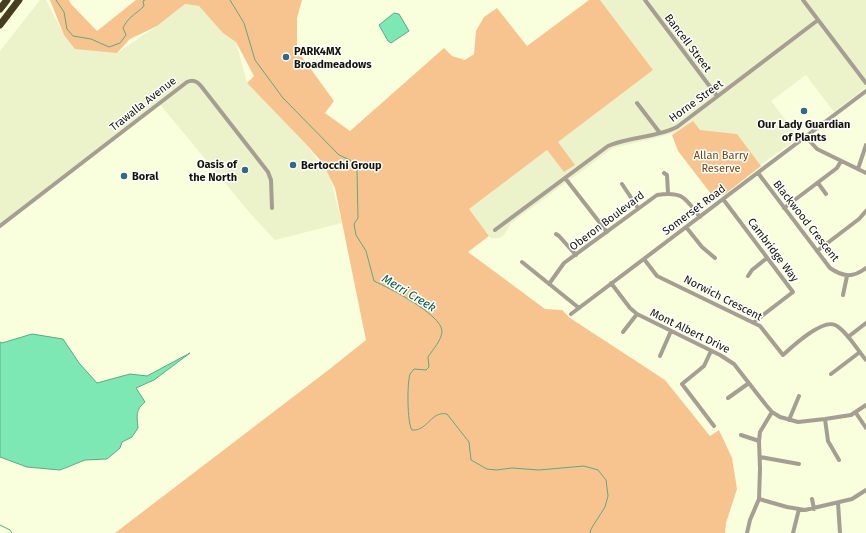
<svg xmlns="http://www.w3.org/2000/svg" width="866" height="533" viewBox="0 0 866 533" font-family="'Fira Sans',sans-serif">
<rect width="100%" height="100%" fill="#f9fedc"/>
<path fill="#ecf2c9" d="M 40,0 L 46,0 L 64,35 L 117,53 L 157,26 L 185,4 L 199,6 L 236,42 L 247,83 L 304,142 L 330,177 L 342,223 L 275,240 L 249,212 L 159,103 L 0,227 L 0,51 Z
M 600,0 L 866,0 L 866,87 L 834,112 L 806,75 L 771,101 L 799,138 L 760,165 L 736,134 L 699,131 L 693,121 L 681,130 L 671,134 L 613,148 L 511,223 L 504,235 L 500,238 L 491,238 L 468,209 L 547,150 L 564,172 L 574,165 L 557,142 L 653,70 Z"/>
<path fill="#f7c490" d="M 50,0 L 69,0 L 71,4 L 97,31 L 136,0 L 302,0 L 297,18 L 297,50 L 334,101 L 325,113 L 350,131 L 444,48 L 452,56 L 465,60 L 474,54 L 476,31 L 484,17 L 497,8 L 527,46 L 589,0 L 600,0 L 653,70 L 558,142 L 575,165 L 564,172 L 547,150 L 469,209 L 489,236 L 468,252 L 545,309 L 562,310 L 570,318 L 665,380 L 710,436 L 719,430 L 732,458 L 737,489 L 726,523 L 725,533 L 115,533 L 331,368 L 366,340 L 335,188 L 326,170 L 320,160 L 304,142 L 247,83 L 254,76 L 236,42 L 223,33 L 199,6 L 185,4 L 157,26 L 130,39 L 117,53 L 75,49 L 64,35 Z
M 693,121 L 700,130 L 737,134 L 761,166 L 725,194 L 715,199 L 678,151 L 672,135 Z"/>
<path fill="#7ee8b4" stroke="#5ea981" d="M 394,13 L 399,14 L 409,31 L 391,43 L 388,41 L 379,25 Z
M 32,334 L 63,339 L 79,363 L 97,383 L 130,374 L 147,376 L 190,353 L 154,380 L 136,388 L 145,402 C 135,410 137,416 138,428 L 132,437 L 122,442 L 120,448 L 107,459 L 85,460 L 60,470 L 27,467 L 0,457 L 0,342 L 2,343 Z"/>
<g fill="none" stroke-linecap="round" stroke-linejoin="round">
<path stroke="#5ea981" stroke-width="1" d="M 56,0 L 64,12 L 67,29 L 73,36 L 91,39 L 109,47 L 120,43 L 126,35 L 123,28 C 128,17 135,15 144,6 L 143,1 L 145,0
M 230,0 L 244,23 L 255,60 L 283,98 L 339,155 L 350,160 L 357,170 L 358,218 L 354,224 L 356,235 L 366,251 L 374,281 C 389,288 441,314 442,331 C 442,340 433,349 428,357 L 429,367 L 426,370 L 414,369 C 413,371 411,372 410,374 C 407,383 407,423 412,430 C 414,430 417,430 419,429 C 429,425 434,411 447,414 L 469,442 L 471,460 L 487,469 L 496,470 L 512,468 L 539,470 L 584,466 L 598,470 L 606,480 L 608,496 L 605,507 L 591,529 L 590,533
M 0,525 L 10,530 L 12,533"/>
<path stroke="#a49f92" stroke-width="4" d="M 645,0 L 717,96
M 803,0 L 866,83
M 637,103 L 660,133
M 806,137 L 817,149 L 866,173
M 858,169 L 866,145
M 664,173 L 667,175 L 668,193
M 758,173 L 830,268 C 843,277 853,278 866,268
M 565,178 L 607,232
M 818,183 L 826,194
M 622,184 L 638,208
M 723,199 L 793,292 L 754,322
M 784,208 L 837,168 L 841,161
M 0,226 L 187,82 C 193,79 197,81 201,86 L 268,172 L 271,180 L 272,208
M 686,227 L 702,247 L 715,258
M 495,230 L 608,146 C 630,136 656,138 677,127 L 818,20
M 556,234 L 559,236 L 576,255
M 817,251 L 859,219 L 866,211
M 644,259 L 657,276 L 760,326 L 783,355 C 793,346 822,319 835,325 C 846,330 858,351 866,360
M 522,262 L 579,308
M 748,276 L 752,270 L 767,258
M 611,283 L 630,308 L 637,314 L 720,355 L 734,364 L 766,405 L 772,412 L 780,417 L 798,422 L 825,419 L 851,415 L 866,405
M 549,284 L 564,263 L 657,195 C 683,191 685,198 700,217
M 843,295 L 847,276
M 571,314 L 866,91
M 623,332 L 637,314
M 848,337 L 866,323
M 711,351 L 704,366 L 682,384 L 714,426
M 660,356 L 671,331
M 831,374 L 860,352
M 728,398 L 749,383
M 856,413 L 866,428
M 825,419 L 828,441 L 839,460
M 789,420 L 799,396
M 741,435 L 759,441
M 760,457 L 799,464
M 759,499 L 787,507 L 805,510 L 852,499 L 866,490
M 812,499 L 814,509
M 838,503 L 840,533
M 747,533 L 750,520 L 759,499 L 760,469 L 759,441 L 760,432 L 772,412
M 793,533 L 799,509"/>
<path stroke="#463c21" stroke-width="7" d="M 0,9 L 7,0
M 0,25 L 19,0"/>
</g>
<g fill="#326983" stroke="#fff" stroke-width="1.5">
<circle cx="286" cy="57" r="4"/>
<circle cx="804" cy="111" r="4"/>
<circle cx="293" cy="165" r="4"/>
<circle cx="245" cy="170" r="4"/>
<circle cx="124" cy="176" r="4"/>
</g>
<g text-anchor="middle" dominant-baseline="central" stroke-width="3" stroke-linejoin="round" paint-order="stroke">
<g font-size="11" fill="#131509" stroke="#fff">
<text transform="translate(688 43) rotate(53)">Bancell Street</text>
<text transform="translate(696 101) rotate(-36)">Horne Street</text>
<text transform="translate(143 104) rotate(-38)">Trawalla Avenue</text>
<text transform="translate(694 210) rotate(-37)">Somerset Road</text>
<text transform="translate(607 221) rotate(-37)">Oberon Boulevard</text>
<text transform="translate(806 221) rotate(52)">Blackwood Crescent</text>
<text transform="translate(773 250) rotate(53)">Cambridge Way</text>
<text transform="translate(723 298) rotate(27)">Norwich Crescent</text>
<text transform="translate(690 331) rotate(26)">Mont Albert Drive</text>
</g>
<g font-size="11" font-weight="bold" fill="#131509" stroke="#fff" text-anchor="start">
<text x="294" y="51">PARK4MX<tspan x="294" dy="13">Broadmeadows</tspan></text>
<text x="804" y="124" text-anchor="middle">Our Lady Guardian<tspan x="804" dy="13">of Plants</tspan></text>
<text x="237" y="164" text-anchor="end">Oasis of<tspan x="237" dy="13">the North</tspan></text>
<text x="301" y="165">Bertocchi Group</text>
<text x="132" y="176">Boral</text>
</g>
<g font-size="11" fill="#734609" stroke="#fff">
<text x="721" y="155">Allan Barry<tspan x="721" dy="13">Reserve</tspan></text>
</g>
<g font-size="12" font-style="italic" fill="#035c3c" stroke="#fff">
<text transform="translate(409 293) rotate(31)">Merri Creek</text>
</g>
</g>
</svg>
